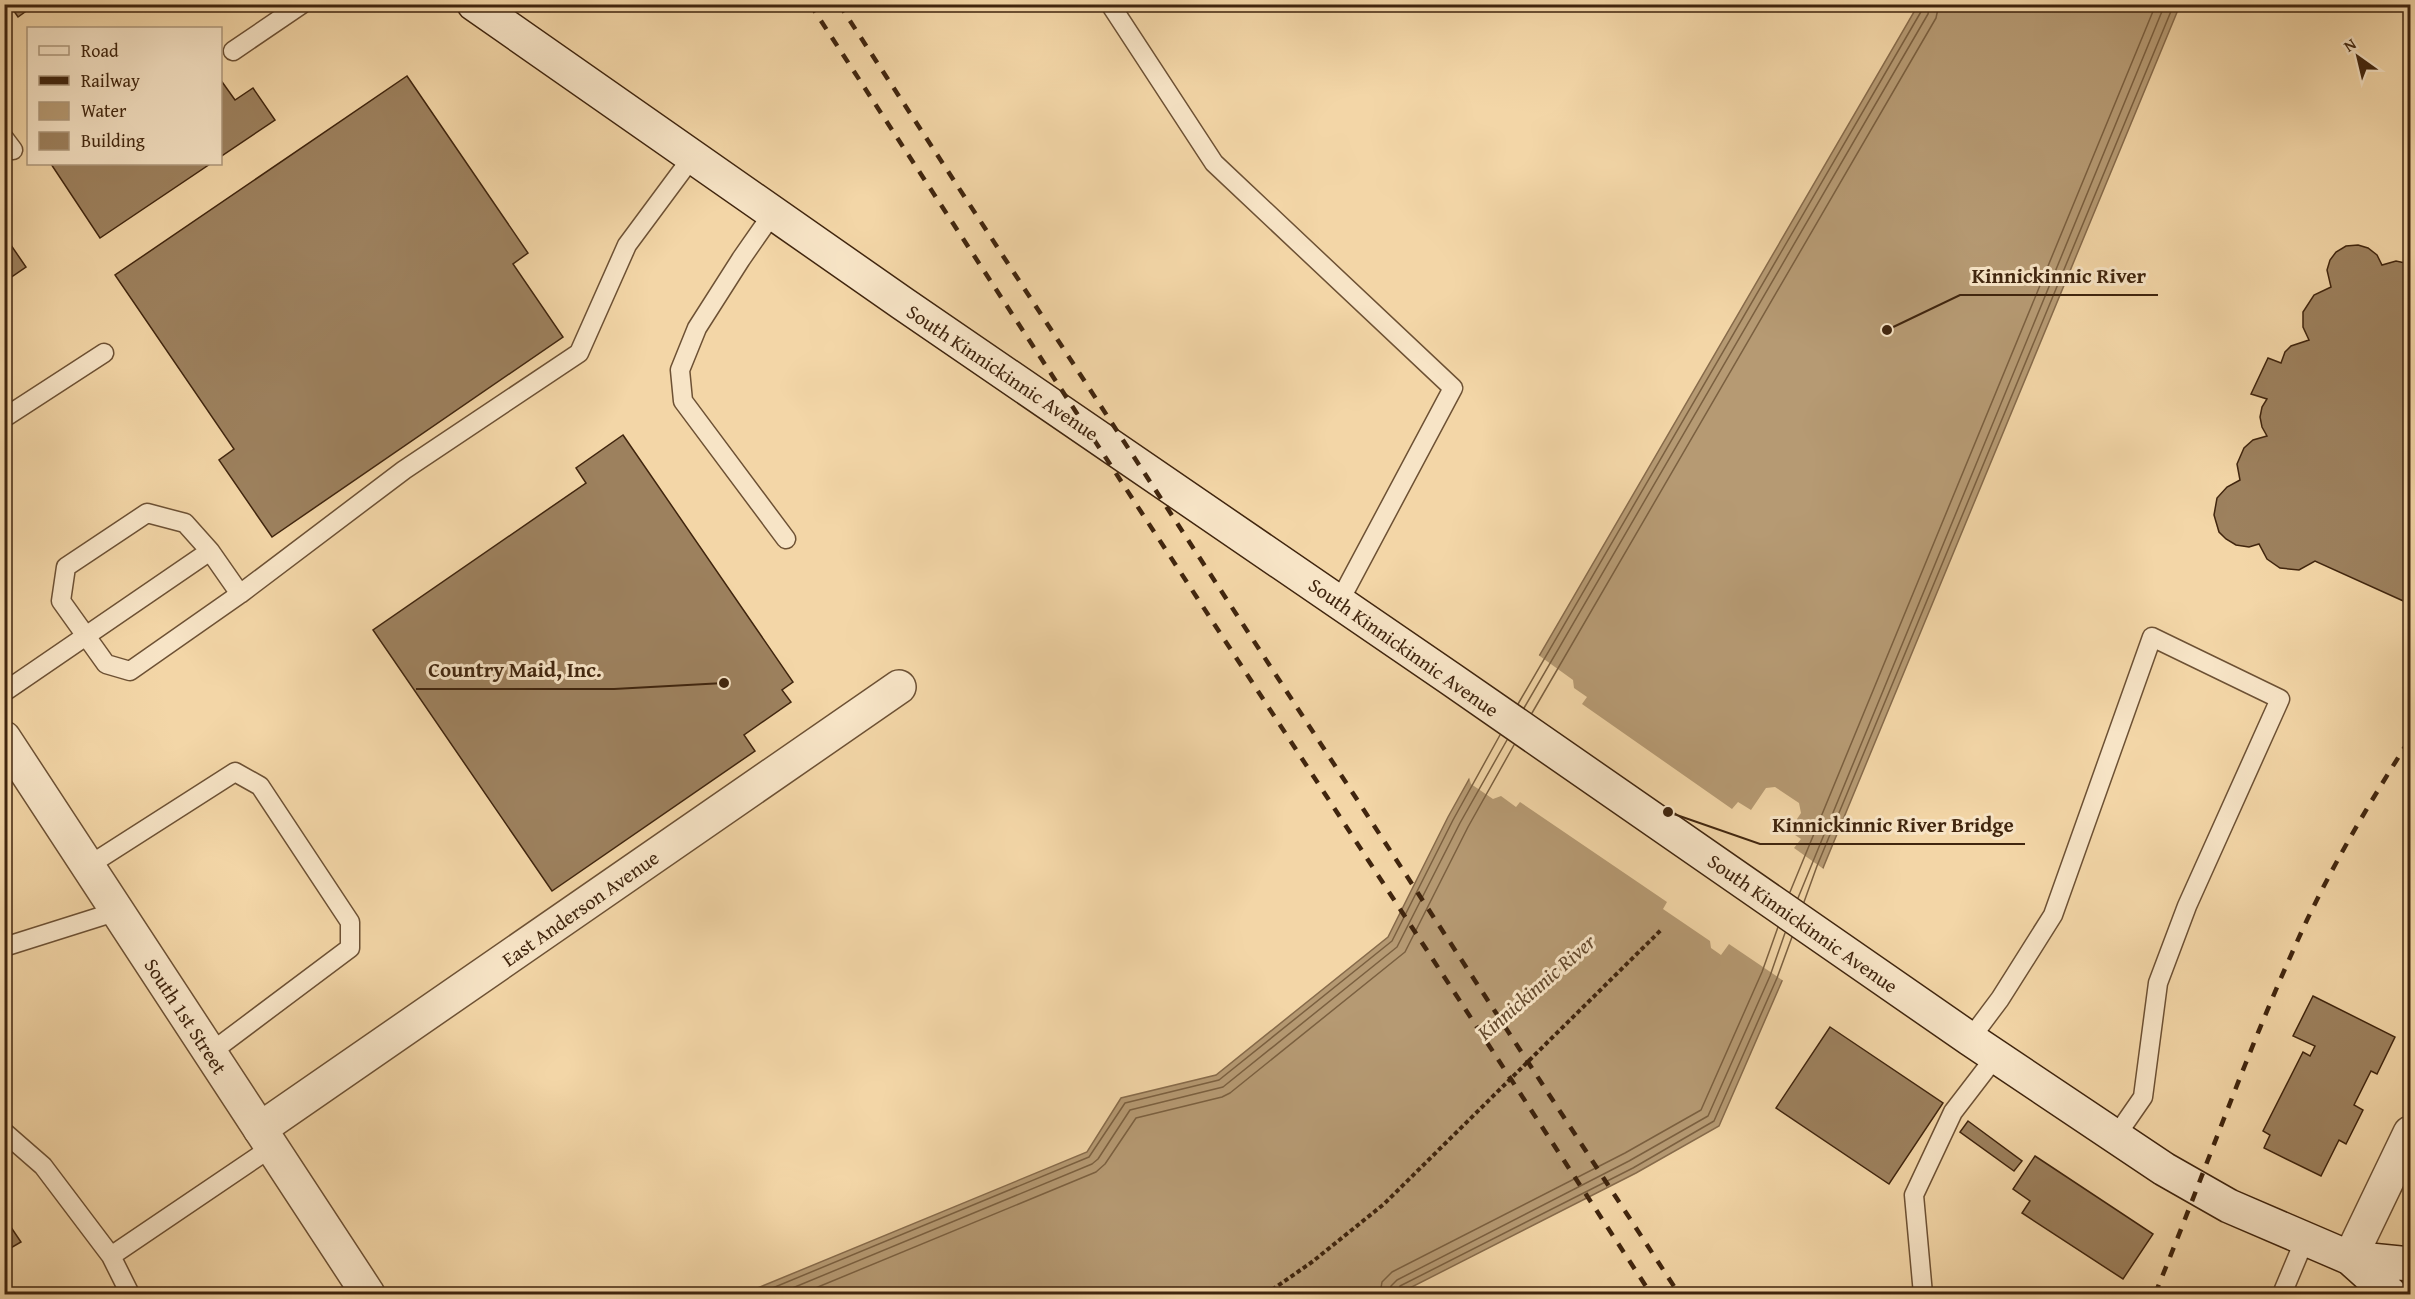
<svg xmlns="http://www.w3.org/2000/svg" width="2415" height="1299" viewBox="0 0 2415 1299" font-family="'Gentium Book Plus',serif">
<rect width="100%" height="100%" fill="#f3d6a7"/>
<filter id="stains"><feTurbulence type="fractalNoise" baseFrequency=".00333" numOctaves="4"/><feColorMatrix values="0 0 0 0 .2 0 0 0 0 .09 0 0 0 0 .02 0 0 0 .5 -.17"/></filter>
<radialGradient id="worn" r=".72"><stop offset=".6" stop-color="#630" stop-opacity="0"/><stop offset="1" stop-color="#630" stop-opacity=".3"/></radialGradient>
<path fill="#b69a73" stroke="#876b4b" stroke-width="1.5" d="M 1918,5 L 2180,5 L 1823,868 L 1782,981 L 1719,1126 L 1636,1173 L 1398,1294 L 743,1294 L 1087,1152 L 1121,1098 L 1216,1075 L 1388,937 L 1448,817 L 1506,713 Z"/>
<path fill="#f3d6a7" d="M 1537,654 L 1573,680 L 1574,688 L 1587,697 L 1582,704 L 1732,809 L 1738,802 L 1751,810 L 1766,788 L 1775,787 L 1799,803 L 1801,813 L 1789,831 L 1801,839 L 1794,848 L 1825,870 L 1785,982 L 1729,944 L 1721,955 L 1711,948 L 1710,941 L 1663,909 L 1667,902 L 1520,802 L 1516,807 L 1501,796 L 1493,799 L 1471,784 L 1468,774 Z"/>
<g fill="none" stroke-linecap="round" stroke-linejoin="round">
<path stroke="#7b6040" stroke-width="1.5" d="M 1518,704 L 1922,10 L 1923,4
M 1524,708 L 1928,14 L 1930,4
M 1532,713 L 1936,18 L 1939,4
M 1790,892 L 2156,4
M 1798,898 L 2165,4
M 1804,902 L 1817,866 L 2174,4
M 758,1294 L 1089,1157 L 1125,1103 L 1219,1080 L 1392,941 L 1453,820 L 1500,735
M 778,1294 L 1092,1164 L 1098,1159 L 1130,1110 L 1223,1087 L 1397,947 L 1460,823 L 1507,740
M 801,1294 L 1096,1172 L 1105,1164 L 1136,1118 L 1222,1097 L 1230,1093 L 1405,952 L 1468,827 L 1514,745
M 1380,1294 L 1382,1282 L 1392,1272 L 1625,1153 L 1701,1110 L 1762,972 L 1778,927
M 1389,1294 L 1391,1286 L 1397,1280 L 1629,1161 L 1708,1116 L 1770,976 L 1785,933
M 1397,1294 L 1400,1286 L 1633,1168 L 1714,1121 L 1777,978 L 1792,937"/>
</g>
<path fill="#9d815e" stroke="#40250e" stroke-width="1.5" d="M 9,4 L 36,4 L 18,17 Z
M 407,76 L 528,253 L 513,264 L 563,337 L 272,537 L 219,460 L 234,449 L 115,275 Z
M 220,79 L 235,100 L 253,88 L 275,120 L 220,157 Z
M 51,164 L 210,164 L 100,238 Z
M 4,235 L 26,267 L 4,282 Z
M 2358,245 L 2368,248 L 2377,255 L 2382,265 L 2396,261 L 2410,264 L 2410,323 L 2407,325 L 2410,334 L 2410,604 L 2315,561 L 2299,570 L 2280,568 L 2267,559 L 2259,544 L 2249,547 L 2236,545 L 2226,539 L 2219,532 L 2214,515 L 2217,498 L 2227,487 L 2240,480 L 2237,464 L 2244,448 L 2253,440 L 2267,436 L 2262,427 L 2260,417 L 2262,407 L 2267,399 L 2251,394 L 2268,358 L 2281,363 L 2285,352 L 2291,346 L 2309,340 L 2303,327 L 2303,312 L 2314,295 L 2331,287 L 2327,270 L 2330,260 L 2336,252 L 2346,246 Z
M 623,435 L 793,682 L 782,690 L 791,702 L 744,735 L 755,751 L 552,891 L 373,630 L 586,483 L 576,468 Z
M 2313,996 L 2395,1037 L 2377,1074 L 2371,1071 L 2354,1105 L 2363,1110 L 2346,1144 L 2339,1140 L 2321,1176 L 2264,1148 L 2270,1135 L 2263,1131 L 2303,1052 L 2310,1056 L 2315,1046 L 2293,1036 Z
M 1830,1027 L 1943,1103 L 1889,1184 L 1776,1108 Z
M 1968,1121 L 2022,1161 L 2014,1171 L 1960,1132 Z
M 2035,1156 L 2153,1234 L 2123,1279 L 2022,1213 L 2030,1201 L 2013,1189 Z
M 4,1217 L 21,1242 L 4,1252 Z"/>
<g fill="none" stroke-linecap="round" stroke-linejoin="round">
<g stroke="#6d5134" stroke-width="21">
<path id="service" d="M 1110,4 L 1214,163 L 1453,388 L 1339,602
M 233,51 L 302,4
M 4,138 L 13,150
M 773,213 L 741,259 L 697,328 L 680,370 L 683,401 L 786,539
M 4,418 L 104,353
M 147,513 L 185,523 L 210,551 L 240,594 L 130,671 L 106,664 L 61,601 L 66,567 Z
M 240,594 L 404,470 L 579,353 L 627,245 L 693,156
M 4,692 L 210,551
M 88,866 L 235,772 L 260,786 L 350,922 L 350,948 L 210,1053
M 4,947 L 118,911
M 1970,1039 L 2000,999 L 2053,915 L 2152,637 L 2280,699 L 2187,906 L 2158,983 L 2143,1097 L 2116,1136
M 4,1132 L 43,1166 L 111,1256 L 130,1294
M 111,1256 L 272,1147
M 1923,1294 L 1914,1195 L 1953,1112 L 1996,1056
M 2282,1294 L 2305,1239"/>
</g>
<g stroke="#6d5134" stroke-width="36">
<path id="minor" d="M 260,1129 L 899,687
M 2350,1258 L 2410,1133"/>
</g>
<g stroke="#6d5134" stroke-width="36">
<path id="tertiary" d="M 4,738 L 368,1294"/>
</g>
<g stroke="#40250e" stroke-width="36">
<path id="secondary" d="M 474,4 L 902,303 L 1451,679 L 1970,1039 L 2164,1169 L 2229,1206 L 2350,1258 L 2410,1264
M 2350,1258 L 2390,1294"/>
</g>
<path stroke="#40250e" stroke-width="4" stroke-dasharray="4.5 3" stroke-linecap="butt" d="M 1266,1294 L 1312,1262 L 1384,1204 L 1661,930"/>
<use href="#service" stroke="#f7e4c6" stroke-width="18"/>
<use href="#minor" stroke="#f7e4c6" stroke-width="33"/>
<use href="#tertiary" stroke="#f7e4c6" stroke-width="33"/>
<use href="#secondary" stroke="#f7e4c6" stroke-width="33"/>
<path stroke="#40250e" stroke-width="4.5" stroke-dasharray="10 10" stroke-linecap="butt" d="M 810,4 L 1651,1294
M 839,4 L 1679,1294
M 2155,1294 C 2206,1170 2250,1042 2307,920 C 2337,857 2373,797 2410,739"/>
</g>
<g text-anchor="middle" dominant-baseline="central" stroke-width="6" stroke-linejoin="round" paint-order="stroke">
<g font-size="20" fill="#40250e" stroke="#f7e4c6">
<text transform="translate(1003 372) rotate(34)">South Kinnickinnic Avenue</text>
<text transform="translate(1404 647) rotate(35)">South Kinnickinnic Avenue</text>
<text transform="translate(580 908) rotate(-35)">East Anderson Avenue</text>
<text transform="translate(1803 923) rotate(35)">South Kinnickinnic Avenue</text>
<text transform="translate(186 1016) rotate(57)">South 1st Street</text>
</g>
<g font-size="21" font-style="italic" fill="#63482c" stroke="#f7e4c6">
<text transform="translate(1536 987) rotate(-41)">Kinnickinnic River</text>
</g>
</g>
<path fill="none" stroke="#40250e" stroke-width="2" d="M1887 330L1960 295H2158M724 683L614 689H416M1668 812L1760 844H2025"/>
<g fill="#40250e" stroke="#f7e4c6" stroke-width="2">
<circle cx="1887" cy="330" r="6"/>
<circle cx="724" cy="683" r="6"/>
<circle cx="1668" cy="812" r="6"/>
</g>
<g font-size="21" text-anchor="middle" font-weight="bold" fill="#40250e" stroke="#f7e4c6" stroke-width="6" stroke-linejoin="round" paint-order="stroke">
<text x="2059" y="283">Kinnickinnic River</text>
<text x="515" y="677">Country Maid, Inc.</text>
<text x="1893" y="832">Kinnickinnic River Bridge</text>
</g>
<rect width="2415" height="1299" fill="none" stroke="#f3d6a7" stroke-width="24"/>
<rect x="6" y="6" width="2403" height="1287" fill="none" stroke="#40250e" stroke-width="3"/>
<rect x="12" y="12" width="2391" height="1275" fill="none" stroke="#40250e" stroke-width="1.5"/>
<rect x="27" y="27" width="195" height="138" fill="#f7e4c6" stroke="#ae987c" stroke-width="1.5"/>
<rect x="39" y="46" width="30" height="9" fill="#f7e4c6" stroke="#ae987c" stroke-width="1.5"/>
<text x="81" y="57" font-size="18" fill="#40250e">Road</text>
<rect x="39" y="76" width="30" height="9" fill="#40250e" stroke="#ae987c" stroke-width="1.5"/>
<text x="81" y="87" font-size="18" fill="#40250e">Railway</text>
<rect x="39" y="102" width="30" height="18" fill="#b69a73" stroke="#ae987c" stroke-width="1.5"/>
<text x="81" y="117" font-size="18" fill="#40250e">Water</text>
<rect x="39" y="132" width="30" height="18" fill="#9d815e" stroke="#ae987c" stroke-width="1.5"/>
<text x="81" y="147" font-size="18" fill="#40250e">Building</text>
<g transform="translate(2358 57) rotate(326)" stroke="#f7e4c6" stroke-width="4.5" paint-order="stroke">
<path d="M0-4.5L10 22L0 15L-10 22Z" fill="#40250e"/>
<text y="-9" font-size="16" font-weight="bold" text-anchor="middle" fill="#40250e">N</text>
</g>
<rect width="100%" height="100%" filter="url(#stains)"/>
<rect width="100%" height="100%" fill="url(#worn)"/>
</svg>
